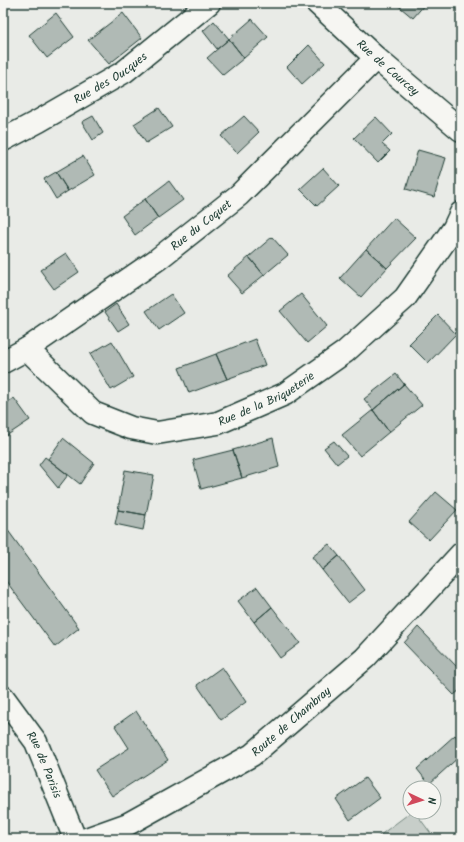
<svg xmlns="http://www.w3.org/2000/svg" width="464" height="842" viewBox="0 0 464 842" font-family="Kalam,sans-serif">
<rect width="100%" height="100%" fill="#e9ebe7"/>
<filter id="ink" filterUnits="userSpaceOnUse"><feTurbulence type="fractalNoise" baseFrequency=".025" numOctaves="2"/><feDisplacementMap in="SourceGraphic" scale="8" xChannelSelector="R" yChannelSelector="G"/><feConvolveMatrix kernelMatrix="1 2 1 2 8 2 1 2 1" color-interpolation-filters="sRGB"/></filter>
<g filter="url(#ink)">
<path fill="#c7cec9" stroke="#73867e" d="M 411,812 L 415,812 L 435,839 L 375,839 Z"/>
<path fill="#b0bab5" stroke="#1f3d34" d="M 395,3 L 426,3 L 413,18 Z
M 56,13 L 74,37 L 47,58 L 29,35 Z
M 123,13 L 142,38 L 109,64 L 88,40 Z
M 252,19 L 268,37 L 244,58 L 229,39 Z
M 214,21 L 229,39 L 217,49 L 203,31 Z
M 229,39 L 244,58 L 223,75 L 207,58 Z
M 309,45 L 325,63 L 302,84 L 287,67 Z
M 159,108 L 172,127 L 146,143 L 134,124 Z
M 93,116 L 103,133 L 93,140 L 82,122 Z
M 244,116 L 259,132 L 237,153 L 221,136 Z
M 376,117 L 392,134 L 382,144 L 390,151 L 378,163 L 354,138 Z
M 418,150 L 446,158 L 434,197 L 406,189 Z
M 83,156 L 95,175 L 68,191 L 56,172 Z
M 323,168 L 339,186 L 317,206 L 300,189 Z
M 56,172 L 68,191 L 56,199 L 44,179 Z
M 169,181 L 183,200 L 158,218 L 145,199 Z
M 145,199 L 158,218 L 135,235 L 122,216 Z
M 394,218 L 416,238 L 387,268 L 366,249 Z
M 272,237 L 288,255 L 264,275 L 249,257 Z
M 366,249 L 387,268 L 361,297 L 340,278 Z
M 66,253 L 79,272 L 54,289 L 40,270 Z
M 249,257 L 264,275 L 242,293 L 227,276 Z
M 171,294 L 184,313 L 159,330 L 146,311 Z
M 301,294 L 327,326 L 307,343 L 280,311 Z
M 116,304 L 129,324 L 118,331 L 105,312 Z
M 438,315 L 456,334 L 428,363 L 409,344 Z
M 255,339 L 265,365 L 227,379 L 216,354 Z
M 112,341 L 133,377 L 111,390 L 90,354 Z
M 216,354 L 227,379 L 189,393 L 179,368 Z
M 396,374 L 404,384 L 373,410 L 364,399 Z
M 404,384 L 422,405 L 389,432 L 373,410 Z
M 14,398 L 30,420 L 3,438 L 3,405 Z
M 373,410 L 389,432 L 360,456 L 342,435 Z
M 63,438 L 94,463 L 80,484 L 48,459 Z
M 273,438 L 279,467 L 242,478 L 233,450 Z
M 334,441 L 347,456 L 337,464 L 324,448 Z
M 233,450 L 242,478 L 201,489 L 193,460 Z
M 45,457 L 68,475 L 58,488 L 39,465 Z
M 125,470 L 154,475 L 146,515 L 118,510 Z
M 436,492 L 457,510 L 429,540 L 409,522 Z
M 118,510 L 146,515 L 143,530 L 115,524 Z
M 4,525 L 79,628 L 55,647 L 3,577 Z
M 329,544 L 339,556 L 322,570 L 312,557 Z
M 339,556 L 365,590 L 348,603 L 322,570 Z
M 257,587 L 272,607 L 254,622 L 238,601 Z
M 272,607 L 300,643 L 280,658 L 254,622 Z
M 418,627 L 461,671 L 461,689 L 454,695 L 404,643 Z
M 222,667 L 246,702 L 221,720 L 197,685 Z
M 136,711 L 168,760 L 112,796 L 95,770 L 129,748 L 115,726 Z
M 455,735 L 461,742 L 461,755 L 429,784 L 417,769 Z
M 365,778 L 380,798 L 350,820 L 336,799 Z"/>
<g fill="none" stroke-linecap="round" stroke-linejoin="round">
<g stroke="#1f3d34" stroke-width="25">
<g id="minor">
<path id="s1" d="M 317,3 L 376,58 L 461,130"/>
<path id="s2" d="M 3,140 L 39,121 L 124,72 L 209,3"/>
<path id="s3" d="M 27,349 L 93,413 L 131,428 L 157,433 L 218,423 L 285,394 L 345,352 L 405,298 L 454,228 L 461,213"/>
<path id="s4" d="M 3,362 L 27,349 L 158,259 L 239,195 L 376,58"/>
<path id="s5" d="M 3,697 L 36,742 L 75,839"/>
<path id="s6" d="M 86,839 L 128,824 L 252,755 L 365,658 L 461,554"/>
</g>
</g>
<use href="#minor" stroke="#f6f6f2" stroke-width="22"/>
</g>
</g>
<g text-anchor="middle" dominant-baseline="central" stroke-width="3.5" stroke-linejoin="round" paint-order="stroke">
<g font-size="12" fill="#1f3d34" stroke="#f6f6f2">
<text stroke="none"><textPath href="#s1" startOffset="96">Rue de Courcey</textPath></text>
<text stroke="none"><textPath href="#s2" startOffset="124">Rue des Oucques</textPath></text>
<text stroke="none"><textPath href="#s4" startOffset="241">Rue du Coquet</textPath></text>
<text stroke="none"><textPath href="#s3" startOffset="275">Rue de la Briqueterie</textPath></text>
<text stroke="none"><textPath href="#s6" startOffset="238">Route de Chambray</textPath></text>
<text stroke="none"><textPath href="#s5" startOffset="80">Rue de Parisis</textPath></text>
</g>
</g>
<rect width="464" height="842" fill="none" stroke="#f6f6f2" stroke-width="16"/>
<rect x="8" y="8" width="448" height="826" fill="none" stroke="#1f3d34" stroke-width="1.5" filter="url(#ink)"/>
<g transform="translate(422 800) rotate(94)"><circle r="19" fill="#f6f6f2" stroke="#a0aca6"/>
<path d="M0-3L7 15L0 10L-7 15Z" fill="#d1495b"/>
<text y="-6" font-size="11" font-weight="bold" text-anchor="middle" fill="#1f3d34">N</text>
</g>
</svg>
